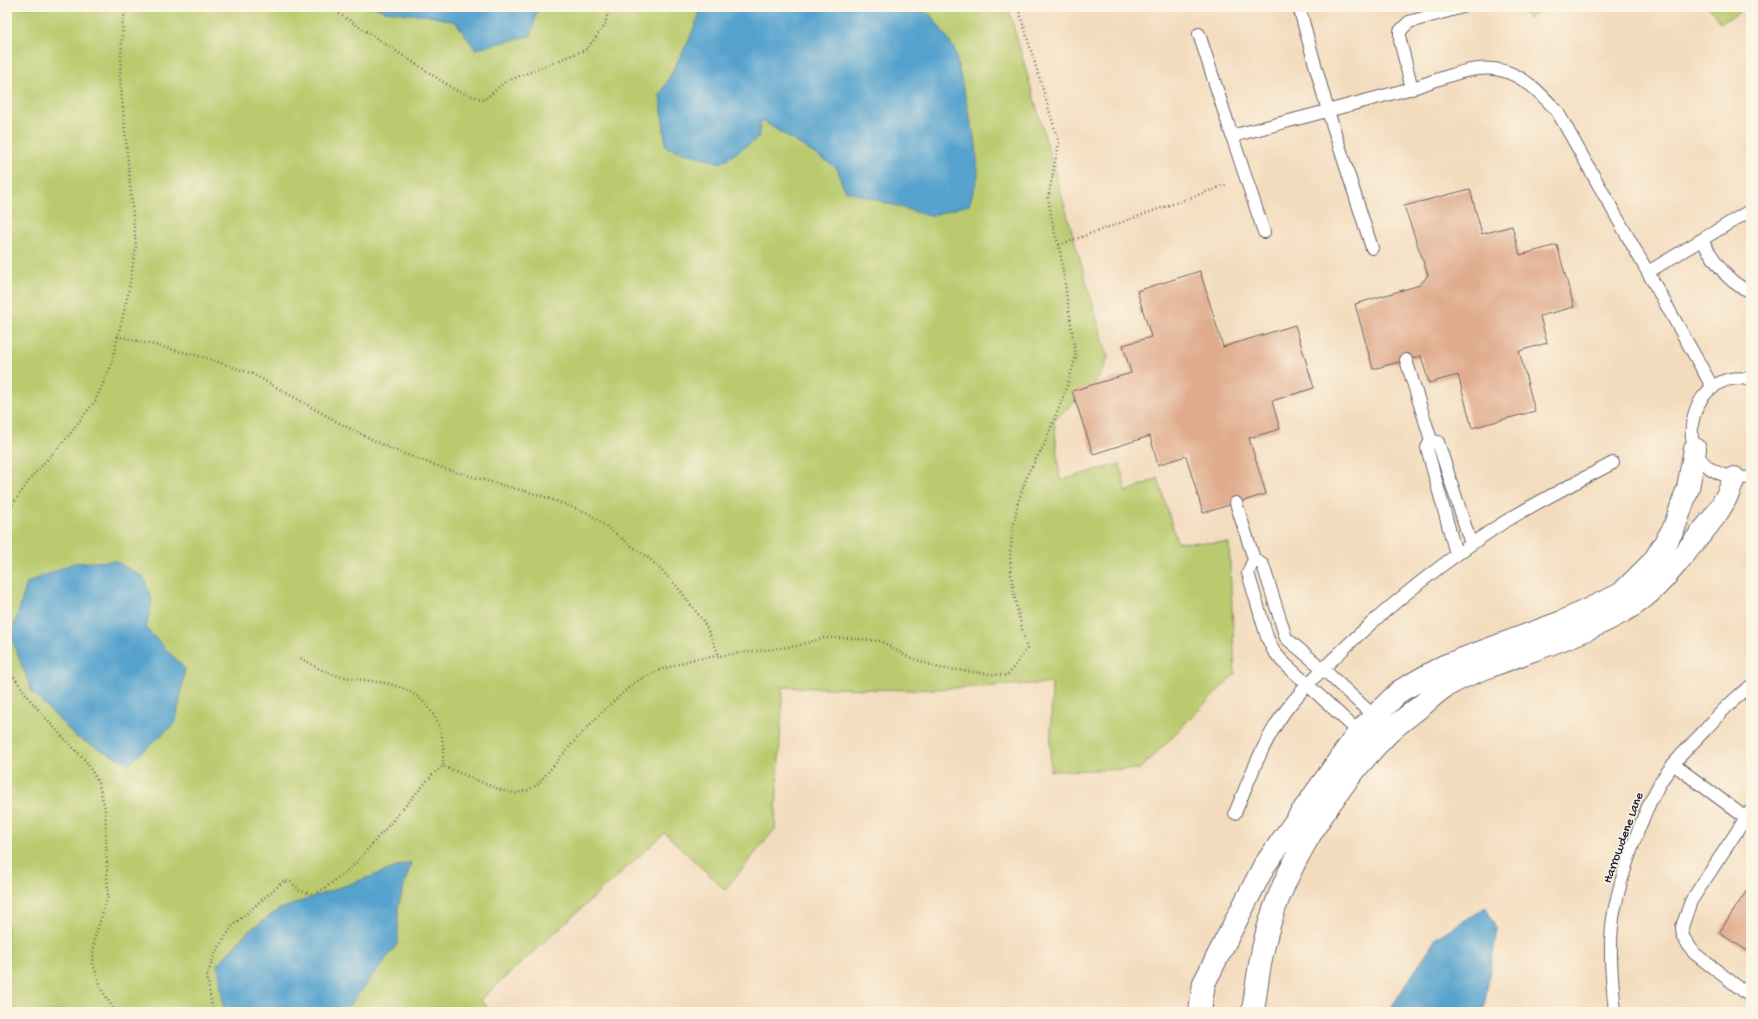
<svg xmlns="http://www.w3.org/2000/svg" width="1758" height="1019" viewBox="0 0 1758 1019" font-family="'Gochi Hand',sans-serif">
<rect width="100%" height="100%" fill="#fcf5e5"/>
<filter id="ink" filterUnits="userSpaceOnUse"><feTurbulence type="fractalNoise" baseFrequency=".025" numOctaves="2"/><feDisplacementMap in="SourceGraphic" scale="8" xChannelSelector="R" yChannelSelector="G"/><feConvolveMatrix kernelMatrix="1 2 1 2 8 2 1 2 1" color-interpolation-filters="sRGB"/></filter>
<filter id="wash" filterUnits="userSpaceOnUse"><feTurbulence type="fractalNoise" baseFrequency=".012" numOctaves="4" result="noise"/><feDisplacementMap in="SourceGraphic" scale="16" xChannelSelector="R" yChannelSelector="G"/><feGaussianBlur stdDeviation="0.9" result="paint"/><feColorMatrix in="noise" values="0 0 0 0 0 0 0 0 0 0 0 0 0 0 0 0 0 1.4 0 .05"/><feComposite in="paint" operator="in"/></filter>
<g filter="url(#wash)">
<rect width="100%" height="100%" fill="#f3dcbd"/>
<path fill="#b9cb6e" stroke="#6e7654" d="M 7,7 L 1008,7 L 1108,358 L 1095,384 L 1054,420 L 1060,480 L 1120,464 L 1126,492 L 1158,478 L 1177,542 L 1229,543 L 1235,674 L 1140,769 L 1050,771 L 1052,683 L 914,690 L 783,687 L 775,829 L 725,890 L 665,833 L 480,1000 L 492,1012 L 7,1012 Z
M 1521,7 L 1546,7 L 1528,19 Z
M 1709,7 L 1748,7 L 1721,23 Z"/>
<path fill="#55a2ce" stroke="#3c6284" d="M 374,7 L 538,7 L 531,36 L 475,49 L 456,22 L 430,16 L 384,11 Z
M 702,7 L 909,7 L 930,14 L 954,48 L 976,145 L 978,176 L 969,205 L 929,216 L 844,190 L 837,168 L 761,120 L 758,138 L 721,163 L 666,147 L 660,95 L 690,38 Z
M 115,561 L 144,577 L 152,601 L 146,628 L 185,669 L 176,722 L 129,764 L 76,737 L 32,692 L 11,637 L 27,583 L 74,563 Z
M 411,862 L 398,907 L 398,943 L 352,1003 L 342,1012 L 224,1012 L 218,964 L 247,932 L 280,909 Z
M 1486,907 L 1497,930 L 1483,1012 L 1388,1012 L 1437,937 Z"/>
<g id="blocks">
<path fill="#e0ab8d" d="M 676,7 L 687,7 L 684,12 Z
M 1470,189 L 1482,234 L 1512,226 L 1520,255 L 1557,245 L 1574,307 L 1540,316 L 1547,343 L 1519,351 L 1535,411 L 1472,428 L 1458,375 L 1429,383 L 1421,356 L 1373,369 L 1355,304 L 1420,285 L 1428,275 L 1404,206 Z
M 1200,271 L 1223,347 L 1295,325 L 1314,388 L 1272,401 L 1280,429 L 1249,438 L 1266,494 L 1203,513 L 1186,456 L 1158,465 L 1150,436 L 1093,454 L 1072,391 L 1131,373 L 1123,345 L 1151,337 L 1137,291 Z
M 1751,884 L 1751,953 L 1719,933 Z"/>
</g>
</g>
<g filter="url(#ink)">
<use href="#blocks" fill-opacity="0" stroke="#6b6368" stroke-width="1"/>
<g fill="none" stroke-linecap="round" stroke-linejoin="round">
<g stroke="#6b6368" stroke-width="14">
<path id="lane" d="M 1299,7 L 1328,111 L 1372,248
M 1199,34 L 1232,136 C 1289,121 1347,106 1405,90 C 1435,83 1472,61 1504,71 C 1527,78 1541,94 1557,111 L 1713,388
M 1412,89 L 1400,40 L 1400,31 L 1409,22 L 1462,7
M 1232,136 L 1264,232
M 1701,240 C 1715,259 1727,285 1751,291
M 1648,272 L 1751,210
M 1406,360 L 1431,440
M 1751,380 C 1693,365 1666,457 1724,475 C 1733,477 1742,479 1751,477
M 1236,503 L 1254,559
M 1456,554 L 1427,448 L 1431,440 L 1438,442 L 1471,544
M 1363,736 L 1282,661 L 1273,650 L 1267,637 L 1248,573 L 1254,559 L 1263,565 L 1286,638 L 1323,669 L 1378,720
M 1673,764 L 1746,818
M 1751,810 L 1691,901 L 1682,927 L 1683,937 L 1694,953 L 1751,997
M 1235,813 C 1250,778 1263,741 1286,710 C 1306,684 1329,663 1353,640 C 1397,599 1444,562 1495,528 C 1532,504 1573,484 1613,463
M 1615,1012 C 1612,979 1608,945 1614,912 C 1621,875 1641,816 1660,783 C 1672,763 1689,747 1705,730 C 1719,714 1734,698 1751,686"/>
</g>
<g stroke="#6b6368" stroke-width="24">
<path id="street" d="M 1200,1012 L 1204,983 L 1264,866 L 1359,732 L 1400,691 L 1444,666 L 1562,622 L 1621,594 L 1654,561 L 1674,528 L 1688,488 L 1695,449
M 1253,1012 C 1257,982 1261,951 1270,922 C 1290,856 1340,781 1388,733 C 1398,723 1410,715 1421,706 C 1430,699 1438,690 1448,685 C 1464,675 1483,669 1501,662 C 1543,646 1588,632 1627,609 C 1653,594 1671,570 1689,548 C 1709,524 1725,507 1734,478"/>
</g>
<path stroke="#6b6368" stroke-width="2.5" stroke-dasharray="1 3" stroke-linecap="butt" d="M 329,7 L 457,91 L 484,100 L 505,82 L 587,49 L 605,25 L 609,7
M 1059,245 L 1228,184
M 117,336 L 203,357 L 253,374 L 343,425 L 391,449 L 448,470 L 542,496 L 588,513 L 652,561 L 676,585 L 704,622 L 720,657
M 7,515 L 10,508 L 34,474 L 66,439 L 95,401 L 111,366 L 128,294 L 136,247 L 120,78 L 123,20 L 127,7
M 297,656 C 311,664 323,672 339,676 C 380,685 413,677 437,721 C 444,734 443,752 443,766
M 7,667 L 30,700 L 58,732 L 86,761 L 98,782 L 105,808 L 108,896 L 94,940 L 93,964 L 102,990 L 115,1012
M 213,1012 L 207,977 L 214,955 L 233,925 L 284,881 L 291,882 L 300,891 L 313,894 L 324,889 L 355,864 L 433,774 L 443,766 L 503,791 L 516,793 L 528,790 L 538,784 L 571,745 L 603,711 L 635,682 L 660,670 L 694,659 L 796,646 L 824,638 L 849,638 L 881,641 L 906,656 L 939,668 L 1007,676 L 1027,649 L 1016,604 L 1011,574 L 1010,553 L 1013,528 L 1018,502 L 1028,473 L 1044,445 L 1064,395 L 1076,357 L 1059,245 L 1055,235 L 1048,198 L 1059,143 L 1018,7"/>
<use href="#lane" stroke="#fff" stroke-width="12"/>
<use href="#street" stroke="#fff" stroke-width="22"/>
</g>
</g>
<g text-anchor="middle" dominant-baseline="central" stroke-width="3" stroke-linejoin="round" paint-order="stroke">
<g font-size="13" fill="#22223b" stroke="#fcf5e5">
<text transform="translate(1624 838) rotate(-70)">Harrowdene Lane</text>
</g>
</g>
<rect width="1758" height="1019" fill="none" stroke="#fcf5e5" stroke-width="24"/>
</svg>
